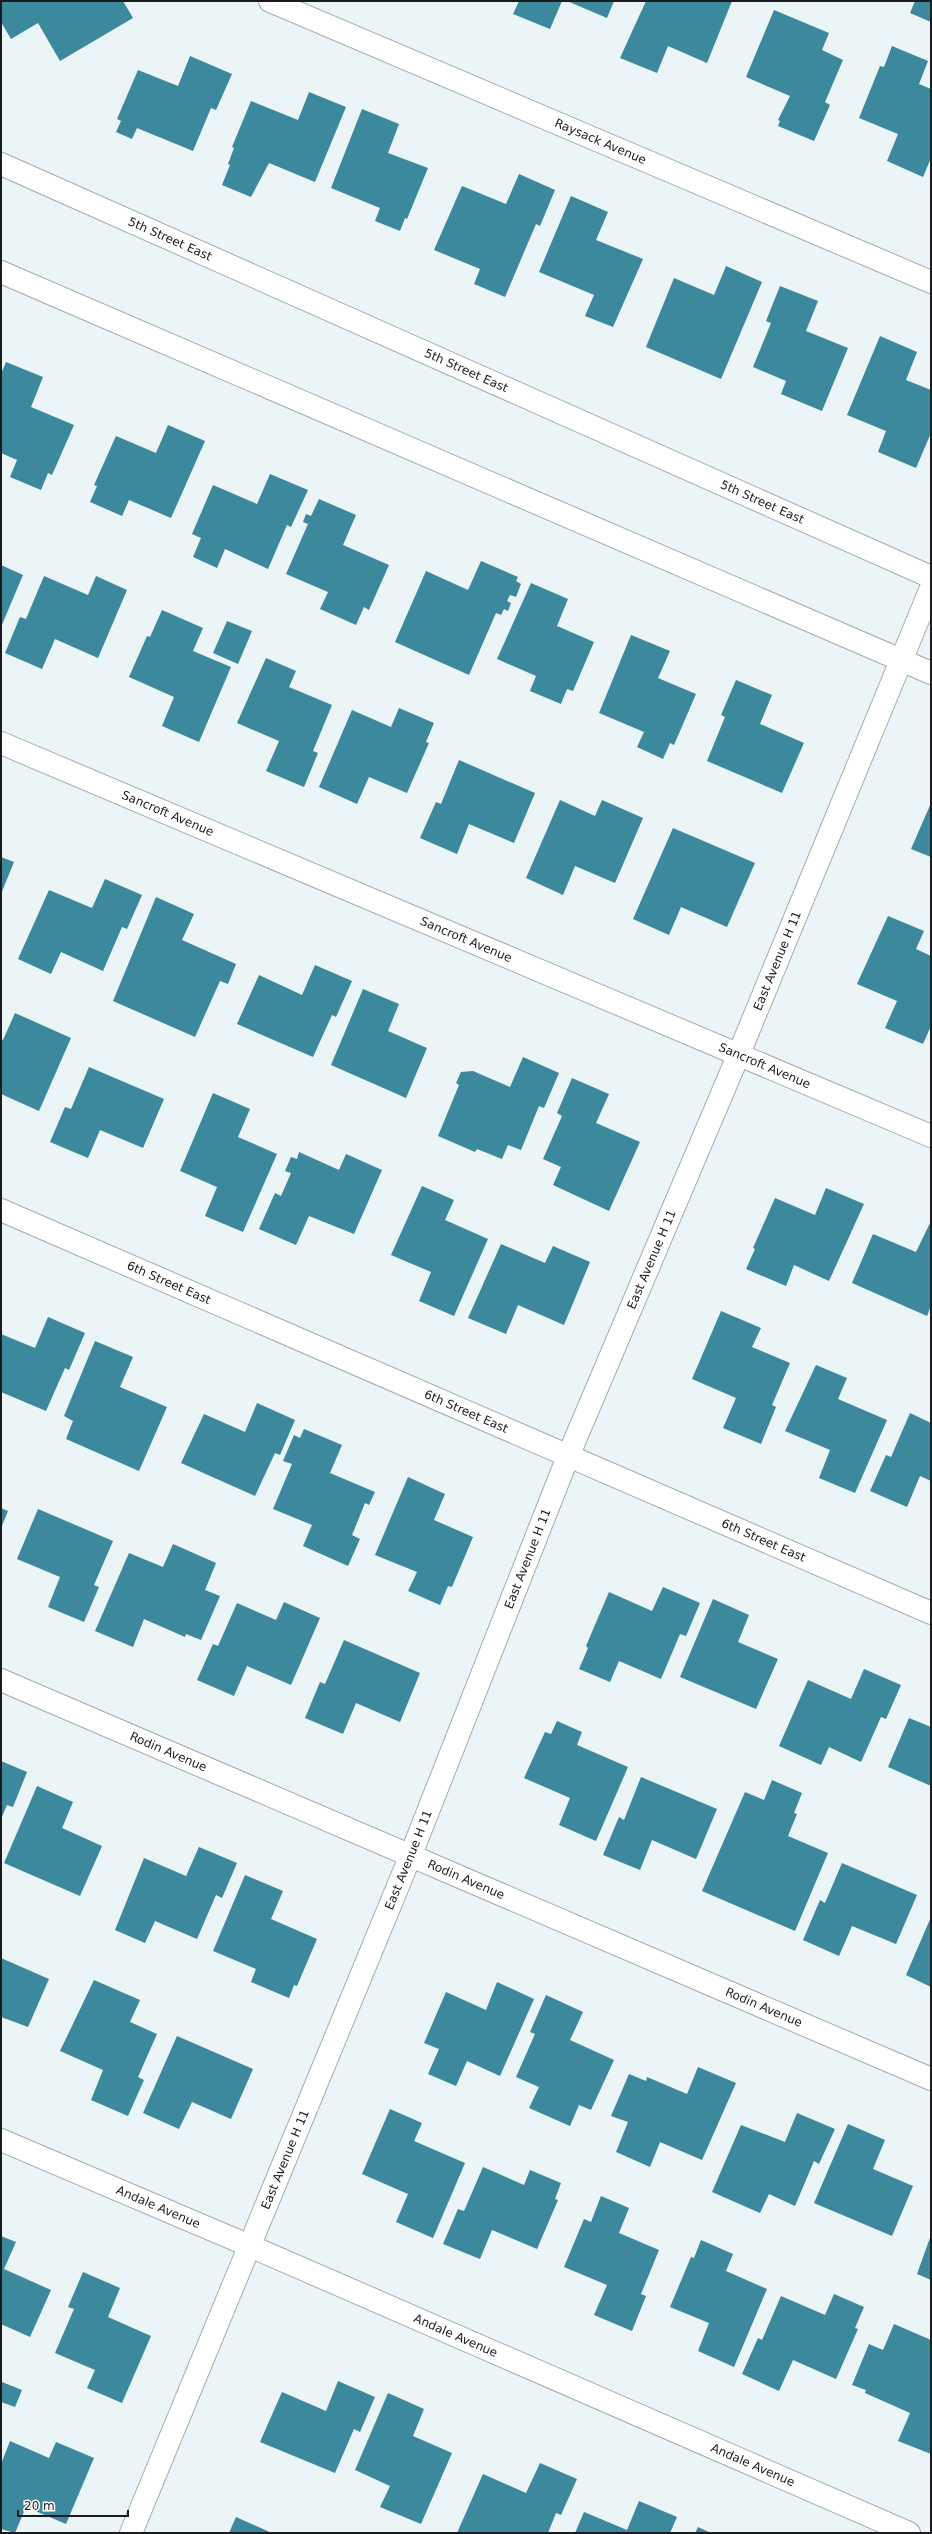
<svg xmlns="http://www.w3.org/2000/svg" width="932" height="2534" viewBox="0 0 932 2534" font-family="'DejaVu Sans',sans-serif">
<rect width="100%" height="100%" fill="#ebf4f6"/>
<path fill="#3c889c" d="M 1,1 L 123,1 L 133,18 L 60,61 L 38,23 L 11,39 L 1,22 Z
M 519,1 L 562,1 L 550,29 L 513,14 Z
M 567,1 L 614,1 L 607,18 Z
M 646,1 L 732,1 L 707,63 L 668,46 L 657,73 L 620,58 Z
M 915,1 L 931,1 L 931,22 L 910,13 Z
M 774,10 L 829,33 L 822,50 L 843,60 L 825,102 L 830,105 L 814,141 L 778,126 L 780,121 L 778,120 L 790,96 L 746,77 Z
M 892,46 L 928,61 L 919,84 L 931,89 L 931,158 L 923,177 L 887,161 L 898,134 L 859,118 L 880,66 L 884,67 Z
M 190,56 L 232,74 L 216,110 L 211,108 L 193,151 L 137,128 L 132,139 L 116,132 L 121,121 L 117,119 L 138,70 L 178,86 Z
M 309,92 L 346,107 L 315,182 L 269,163 L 251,197 L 222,185 L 230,165 L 228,164 L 234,148 L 232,147 L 251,101 L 298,120 Z
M 362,109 L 399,124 L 388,153 L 428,168 L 407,219 L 405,218 L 400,231 L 375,221 L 380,208 L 331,188 Z
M 519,174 L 555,190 L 540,226 L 536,224 L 505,297 L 474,284 L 480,269 L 434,250 L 462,186 L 506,204 Z
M 571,196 L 608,212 L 596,240 L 643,259 L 613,327 L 585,316 L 594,295 L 539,272 Z
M 726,266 L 762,282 L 721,379 L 646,347 L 674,278 L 714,295 Z
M 780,286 L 818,301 L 806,331 L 848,348 L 822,411 L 781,394 L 786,381 L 753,367 L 771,323 L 766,321 Z
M 880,336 L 917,352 L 906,380 L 931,390 L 931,433 L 916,468 L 878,452 L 886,431 L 847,415 Z
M 6,362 L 43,377 L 31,407 L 74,425 L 52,475 L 48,473 L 41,490 L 10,477 L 17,460 L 1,453 L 1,374 Z
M 168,425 L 205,441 L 171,518 L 129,500 L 122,516 L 90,502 L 97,486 L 94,485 L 116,436 L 156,453 Z
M 270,474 L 308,490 L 291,527 L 287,525 L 268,569 L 225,549 L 217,568 L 193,557 L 201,538 L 192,534 L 213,485 L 257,504 Z
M 319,499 L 356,515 L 343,545 L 389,565 L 369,610 L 364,607 L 356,625 L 320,609 L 328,592 L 286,574 L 308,524 L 303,522 L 306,514 L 311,516 Z
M 481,561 L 518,577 L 516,581 L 521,584 L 516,597 L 510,595 L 507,601 L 511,603 L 508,611 L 504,609 L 501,615 L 496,613 L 469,675 L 395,642 L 426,571 L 468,590 Z
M 1,565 L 23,575 L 1,627 Z
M 44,576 L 88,595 L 96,576 L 127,590 L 98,658 L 55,639 L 42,669 L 5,653 L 20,617 L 26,619 Z
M 531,583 L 568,599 L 557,626 L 594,642 L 573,691 L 567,689 L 561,704 L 530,691 L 536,676 L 497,659 Z
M 162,610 L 203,628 L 193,651 L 231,667 L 199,742 L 162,726 L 174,697 L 129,677 L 147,636 L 150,637 Z
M 227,621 L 252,631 L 238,664 L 213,653 Z
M 631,635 L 670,651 L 658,678 L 696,694 L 674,745 L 670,743 L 663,759 L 637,747 L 644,732 L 599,713 Z
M 266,658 L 296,671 L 289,687 L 332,705 L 313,751 L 318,753 L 304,787 L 266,771 L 279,741 L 237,723 Z
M 736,680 L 772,695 L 760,724 L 804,743 L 782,793 L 707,761 L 725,717 L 721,715 Z
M 399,708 L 434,723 L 426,742 L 429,743 L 407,793 L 369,777 L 357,804 L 319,787 L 352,710 L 391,727 Z
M 459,760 L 535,793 L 514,843 L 469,824 L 457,854 L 420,838 L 436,802 L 441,804 Z
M 560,800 L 595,816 L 602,800 L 643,818 L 615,883 L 575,866 L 563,895 L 526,878 Z
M 931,803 L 931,857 L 911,849 Z
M 673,828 L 755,863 L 727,927 L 681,907 L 669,935 L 633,919 Z
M 1,857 L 14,862 L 1,894 Z
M 105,879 L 142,895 L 127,929 L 122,927 L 103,971 L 61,952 L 51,974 L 18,959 L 49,890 L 92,908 Z
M 156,897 L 194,914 L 182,940 L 236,964 L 228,984 L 220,981 L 195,1037 L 113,1001 Z
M 888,916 L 924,931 L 916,949 L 931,956 L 931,1026 L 923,1044 L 885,1028 L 897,1001 L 857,984 Z
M 315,965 L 352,981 L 336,1017 L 332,1015 L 313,1057 L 237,1024 L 259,975 L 302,995 Z
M 363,989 L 399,1004 L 388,1031 L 427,1048 L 406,1098 L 331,1065 Z
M 15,1013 L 71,1038 L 39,1111 L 1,1094 L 1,1039 L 3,1040 Z
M 523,1057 L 559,1073 L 544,1108 L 539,1106 L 521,1150 L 508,1145 L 502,1159 L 477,1149 L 475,1152 L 438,1136 L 459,1085 L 456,1083 L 461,1072 L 473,1071 L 510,1087 Z
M 89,1067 L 164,1099 L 143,1148 L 100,1130 L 88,1158 L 50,1142 L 65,1107 L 71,1109 Z
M 572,1078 L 609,1094 L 596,1123 L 640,1142 L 609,1211 L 553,1185 L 561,1167 L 543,1159 L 562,1116 L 557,1113 Z
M 213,1093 L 250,1109 L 238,1137 L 277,1154 L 243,1232 L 205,1216 L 217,1187 L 180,1171 Z
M 299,1152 L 339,1170 L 346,1154 L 382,1170 L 354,1234 L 309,1216 L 296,1245 L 259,1229 L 275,1193 L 281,1196 L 291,1173 L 285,1171 L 291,1157 L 297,1159 Z
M 422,1186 L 454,1200 L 445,1220 L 488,1239 L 454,1316 L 419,1301 L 431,1272 L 391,1255 Z
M 826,1188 L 864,1204 L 829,1281 L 794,1265 L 786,1286 L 746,1269 L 755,1249 L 753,1248 L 775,1198 L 815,1215 Z
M 930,1223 L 931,1306 L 927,1316 L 852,1283 L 873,1234 L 916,1252 Z
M 501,1244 L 545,1263 L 553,1246 L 590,1262 L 564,1325 L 518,1305 L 506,1334 L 468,1318 Z
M 721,1311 L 761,1328 L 752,1347 L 790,1363 L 772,1405 L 776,1407 L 761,1444 L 723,1428 L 736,1398 L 692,1379 Z
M 48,1317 L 85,1333 L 69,1370 L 65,1368 L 46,1411 L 1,1392 L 1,1334 L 35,1348 Z
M 95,1341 L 133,1357 L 120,1387 L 167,1407 L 139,1471 L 66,1439 L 73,1421 L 64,1416 Z
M 816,1365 L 847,1378 L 838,1399 L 887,1420 L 855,1493 L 819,1478 L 830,1450 L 785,1431 Z
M 257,1403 L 295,1420 L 280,1455 L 275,1453 L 255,1496 L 181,1463 L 204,1414 L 245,1432 Z
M 910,1413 L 931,1423 L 931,1481 L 920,1476 L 907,1507 L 870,1491 L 886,1455 L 891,1457 Z
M 304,1429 L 342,1445 L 330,1473 L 375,1492 L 369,1505 L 365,1503 L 352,1535 L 360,1539 L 348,1566 L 303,1546 L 312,1525 L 273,1509 L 292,1464 L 283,1461 L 294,1435 L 300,1438 Z
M 408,1477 L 445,1494 L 434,1520 L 473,1537 L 452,1587 L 448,1586 L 440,1605 L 408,1591 L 417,1572 L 375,1555 Z
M 1,1508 L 8,1511 L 1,1528 Z
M 38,1509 L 113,1541 L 94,1585 L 99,1587 L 84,1622 L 48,1607 L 60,1577 L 17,1559 Z
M 173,1544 L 216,1563 L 205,1590 L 220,1596 L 201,1640 L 186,1634 L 185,1637 L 144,1619 L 133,1647 L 95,1631 L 129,1553 L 163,1567 Z
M 663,1587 L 700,1603 L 686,1636 L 680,1634 L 661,1679 L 619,1661 L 610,1682 L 579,1669 L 588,1648 L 586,1646 L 609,1592 L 652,1611 Z
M 713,1599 L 749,1615 L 738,1642 L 778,1659 L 756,1709 L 680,1677 Z
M 284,1602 L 320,1618 L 291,1685 L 247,1666 L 234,1696 L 197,1680 L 213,1644 L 218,1646 L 237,1603 L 276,1620 Z
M 344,1640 L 420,1673 L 400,1722 L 356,1703 L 343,1734 L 305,1718 L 320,1682 L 325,1684 Z
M 864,1669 L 901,1685 L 886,1719 L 881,1717 L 861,1762 L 829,1747 L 821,1765 L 779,1746 L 808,1680 L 851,1699 Z
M 909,1718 L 931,1727 L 931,1786 L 888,1767 Z
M 557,1721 L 582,1732 L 577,1745 L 628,1767 L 596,1841 L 559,1825 L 570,1798 L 524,1778 L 545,1732 L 551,1734 Z
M 1,1761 L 27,1772 L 13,1807 L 7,1805 L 1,1819 Z
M 641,1777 L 717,1809 L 696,1859 L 652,1840 L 640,1870 L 603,1855 L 619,1817 L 624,1820 Z
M 772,1780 L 802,1793 L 794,1813 L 797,1814 L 788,1836 L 828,1853 L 795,1931 L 702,1891 L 745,1792 L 764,1800 Z
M 37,1786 L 73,1802 L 62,1828 L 102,1846 L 80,1896 L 4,1863 Z
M 199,1847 L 237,1863 L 222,1898 L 216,1895 L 197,1939 L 155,1921 L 145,1943 L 115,1930 L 144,1858 L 186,1876 Z
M 842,1863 L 917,1895 L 896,1944 L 852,1926 L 839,1956 L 803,1940 L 820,1900 L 825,1903 Z
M 245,1875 L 283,1891 L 271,1919 L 317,1939 L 297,1986 L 294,1985 L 289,1998 L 251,1982 L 256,1969 L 213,1951 Z
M 931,1917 L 931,1987 L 906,1975 Z
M 1,1958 L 49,1979 L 28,2027 L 1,2017 Z
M 94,1980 L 140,2000 L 130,2022 L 157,2034 L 138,2077 L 144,2080 L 128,2116 L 91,2100 L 103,2070 L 60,2051 Z
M 497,1982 L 534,1999 L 500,2076 L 467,2061 L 456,2086 L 428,2074 L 439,2049 L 424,2043 L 446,1992 L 486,2010 Z
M 546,1995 L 583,2012 L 570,2040 L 614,2060 L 591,2110 L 579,2105 L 570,2126 L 529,2108 L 539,2087 L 516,2077 L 535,2034 L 530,2032 Z
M 177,2036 L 253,2069 L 231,2119 L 192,2102 L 179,2129 L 143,2113 Z
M 698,2067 L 736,2083 L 702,2160 L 660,2142 L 650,2167 L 616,2152 L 628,2122 L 611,2116 L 629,2074 L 646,2081 L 647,2077 L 687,2094 Z
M 390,2109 L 422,2123 L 414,2141 L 465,2163 L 433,2238 L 396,2222 L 408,2194 L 362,2174 Z
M 797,2113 L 835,2129 L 819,2164 L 814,2161 L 795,2206 L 769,2194 L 760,2213 L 712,2192 L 741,2125 L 785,2142 Z
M 848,2124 L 885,2140 L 873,2169 L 913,2186 L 892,2236 L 814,2203 Z
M 483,2167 L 524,2185 L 530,2170 L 561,2183 L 555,2199 L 558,2200 L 537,2249 L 492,2230 L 480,2259 L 443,2244 L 458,2209 L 464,2211 Z
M 601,2196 L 629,2208 L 619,2233 L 659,2250 L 641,2294 L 646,2296 L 632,2331 L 594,2315 L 607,2285 L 564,2267 L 584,2219 L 591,2222 Z
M 931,2235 L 931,2280 L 917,2274 Z
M 1,2236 L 16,2242 L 4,2269 L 51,2290 L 30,2337 L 1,2324 Z
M 701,2240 L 733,2254 L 726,2271 L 767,2289 L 734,2367 L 698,2351 L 709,2323 L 670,2307 L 691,2257 L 694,2258 Z
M 83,2272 L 120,2288 L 108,2317 L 151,2336 L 122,2403 L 87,2388 L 95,2370 L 55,2353 L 74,2309 L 68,2307 Z
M 834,2294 L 864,2307 L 855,2328 L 858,2329 L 836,2379 L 793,2360 L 779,2391 L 742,2374 L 758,2338 L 762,2340 L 781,2296 L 825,2315 Z
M 894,2324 L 931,2340 L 931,2454 L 898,2441 L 910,2413 L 865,2393 L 866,2390 L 852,2385 L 869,2344 L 883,2350 Z
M 338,2381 L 375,2397 L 360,2432 L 354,2429 L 335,2473 L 260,2442 L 282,2392 L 326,2411 Z
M 2,2382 L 22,2390 L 15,2407 L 1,2402 Z
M 388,2393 L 424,2409 L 413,2436 L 452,2453 L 421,2524 L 380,2507 L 390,2486 L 355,2470 Z
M 10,2441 L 49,2458 L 56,2442 L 94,2458 L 66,2524 L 26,2507 L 15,2533 L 1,2529 L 1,2464 Z
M 540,2463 L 577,2479 L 561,2515 L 556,2513 L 548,2533 L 457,2533 L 483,2474 L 526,2493 Z
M 639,2501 L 677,2517 L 670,2533 L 575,2533 L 584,2512 L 627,2530 Z
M 236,2517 L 272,2533 L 229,2533 Z
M 698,2527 L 711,2533 L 695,2533 Z"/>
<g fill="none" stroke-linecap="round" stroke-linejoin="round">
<g stroke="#a4acae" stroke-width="24">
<g id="street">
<path id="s1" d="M 270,1 L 931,282"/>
<path d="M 1,272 L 931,673"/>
<path id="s2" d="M 1,743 L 931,1136"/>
<path id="s3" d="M 1,1210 L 931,1613"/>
<path id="s4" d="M 1,1680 L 931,2079"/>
<path id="s5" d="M 1,2140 L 250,2246 L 909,2533"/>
<path id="s6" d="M 131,2533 L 410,1857 L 569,1454 L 738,1056 L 931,588"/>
</g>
</g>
<g stroke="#a4acae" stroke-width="24">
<g id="secondary">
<path id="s7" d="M 1,164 L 931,577"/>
</g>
</g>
<use href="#street" stroke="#fff" stroke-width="22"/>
<use href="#secondary" stroke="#fff" stroke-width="22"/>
</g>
<g text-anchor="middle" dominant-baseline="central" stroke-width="3" stroke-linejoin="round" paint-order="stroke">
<g font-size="12" fill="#191b1c" stroke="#fff">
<text stroke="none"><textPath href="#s1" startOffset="359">Raysack Avenue</textPath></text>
<text stroke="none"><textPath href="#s7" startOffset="185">5th Street East</textPath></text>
<text stroke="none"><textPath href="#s7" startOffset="509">5th Street East</textPath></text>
<text stroke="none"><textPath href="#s7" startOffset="833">5th Street East</textPath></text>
<text stroke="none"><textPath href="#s2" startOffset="181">Sancroft Avenue</textPath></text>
<text stroke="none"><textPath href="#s2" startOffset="505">Sancroft Avenue</textPath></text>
<text stroke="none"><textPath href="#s6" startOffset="1700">East Avenue H 11</textPath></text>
<text stroke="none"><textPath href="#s2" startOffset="829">Sancroft Avenue</textPath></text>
<text stroke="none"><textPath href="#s6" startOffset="1376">East Avenue H 11</textPath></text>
<text stroke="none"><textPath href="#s3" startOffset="183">6th Street East</textPath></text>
<text stroke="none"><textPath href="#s3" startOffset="507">6th Street East</textPath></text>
<text stroke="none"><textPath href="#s3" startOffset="831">6th Street East</textPath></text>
<text stroke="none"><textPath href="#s6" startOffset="1052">East Avenue H 11</textPath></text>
<text stroke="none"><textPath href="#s4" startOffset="182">Rodin Avenue</textPath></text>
<text stroke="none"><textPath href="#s6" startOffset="728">East Avenue H 11</textPath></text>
<text stroke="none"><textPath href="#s4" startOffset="506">Rodin Avenue</textPath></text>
<text stroke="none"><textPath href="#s4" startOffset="830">Rodin Avenue</textPath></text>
<text stroke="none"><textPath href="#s6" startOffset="404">East Avenue H 11</textPath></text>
<text stroke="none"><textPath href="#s5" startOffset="171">Andale Avenue</textPath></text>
<text stroke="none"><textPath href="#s5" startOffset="495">Andale Avenue</textPath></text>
<text stroke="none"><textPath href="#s5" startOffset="819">Andale Avenue</textPath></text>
</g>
</g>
<rect width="932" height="2534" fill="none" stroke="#191b1c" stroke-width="4"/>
<path d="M18 2510v6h110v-6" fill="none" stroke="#191b1c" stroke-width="2"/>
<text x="24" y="2510" font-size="12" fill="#191b1c" stroke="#ffffff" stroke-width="3" paint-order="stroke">20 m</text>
</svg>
